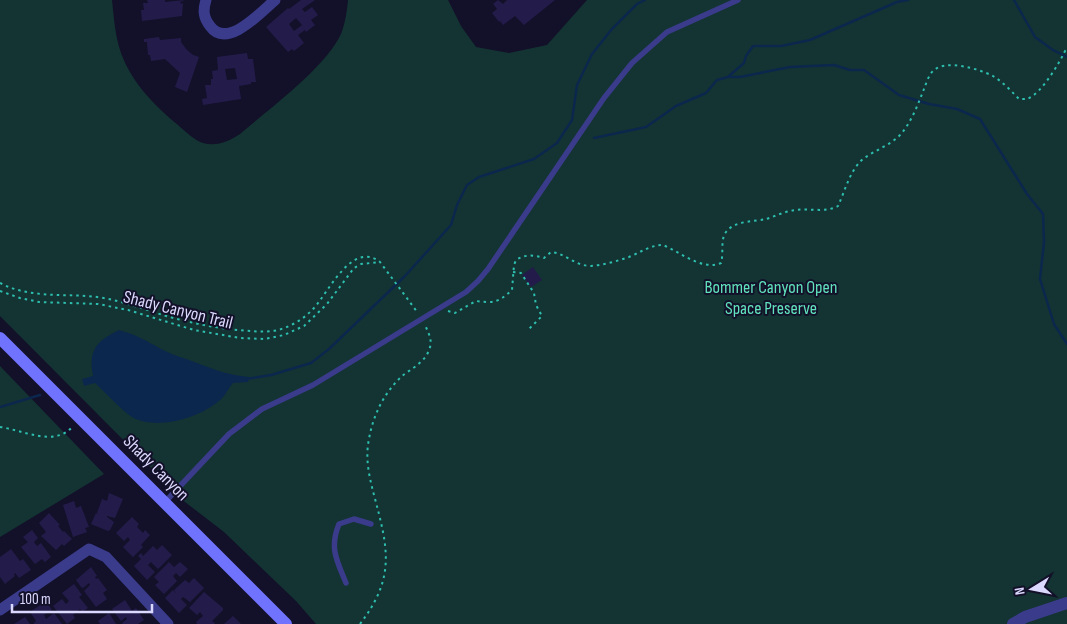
<svg xmlns="http://www.w3.org/2000/svg" width="1067" height="624" viewBox="0 0 1067 624" font-family="'Sofia Sans Condensed',sans-serif">
<rect width="100%" height="100%" fill="#13102a"/>
<path fill="#133432" d="M 0,0 L 112,0 C 114,18 115,36 121,53 C 132,83 154,105 178,125 C 186,132 194,140 203,143 C 217,147 229,141 240,134 C 268,110 326,67 341,34 C 345,24 347,11 348,0 L 448,0 L 461,26 L 476,47 L 509,53 L 547,45 L 587,0 L 1067,0 L 1067,624 L 316,624 L 296,601 L 224,532 L 185,502 L 0,316 Z
M 0,366 L 104,474 L 0,537 Z"/>
<path fill="#0c274d" d="M 119,330 C 135,334 147,341 161,349 C 172,355 185,358 197,363 C 215,370 229,375 249,377 L 248,382 L 233,383 C 228,389 225,397 219,401 C 199,418 156,431 132,417 C 120,409 106,393 95,383 L 84,386 L 82,379 L 93,376 C 88,349 97,341 119,330 Z"/>
<g fill="none" stroke-linecap="round" stroke-linejoin="round">
<path stroke="#0c274d" stroke-width="2.5" d="M 1014,0 L 1035,37 L 1053,50 L 1067,57
M 729,76 L 744,63 L 746,56 L 753,46 L 781,46 L 810,40 L 897,2 L 908,0
M 594,138 L 646,127 L 676,106 L 706,93 L 717,80 L 728,77 L 740,77 L 790,67 L 834,65 L 850,70 L 864,70 L 899,95 L 929,104 L 957,109 L 980,119 L 1027,194 L 1043,214 L 1044,242 L 1040,279 L 1054,324 L 1067,344
M 246,379 L 271,375 L 311,363 L 329,349 L 405,276 L 451,225 L 457,205 L 467,185 L 479,177 L 534,159 L 557,143 L 572,120 L 577,85 L 592,54 L 612,29 L 637,4 L 645,0
M 0,407 L 40,395"/>
</g>
<path fill="#231c4b" fill-rule="evenodd" d="M 147,0 L 165,0 L 165,2 L 185,0 L 180,2 L 181,4 L 183,3 L 182,16 L 142,21 L 141,10 L 144,10 L 143,3 L 148,3 Z
M 301,0 L 315,0 L 302,9 L 305,12 L 312,7 L 318,15 L 311,20 L 315,25 L 306,32 L 305,30 L 298,35 L 304,43 L 294,51 L 292,49 L 288,52 L 266,27 L 288,8 L 289,9 ZM 296,18 L 302,25 L 294,31 L 289,24 Z
M 498,0 L 503,4 L 507,0 L 555,0 L 524,25 L 515,16 L 503,25 L 500,21 L 499,22 L 492,13 L 497,9 L 493,4 Z
M 159,37 L 160,40 L 181,38 L 181,42 L 186,49 L 193,55 L 199,57 L 187,92 L 175,87 L 180,73 L 165,59 L 151,61 L 150,55 L 148,55 L 147,42 L 144,42 L 144,39 Z
M 247,53 L 248,59 L 253,59 L 256,82 L 251,82 L 251,84 L 239,86 L 241,99 L 203,105 L 202,99 L 207,98 L 205,85 L 211,85 L 211,79 L 213,79 L 212,71 L 218,70 L 217,57 ZM 235,68 L 237,79 L 227,80 L 225,69 Z
M 533,267 L 542,280 L 531,287 L 522,275 Z
M 109,493 L 123,499 L 115,518 L 107,516 L 107,517 L 114,522 L 110,530 L 108,531 L 91,524 L 96,513 L 99,515 L 97,513 L 102,499 L 107,501 Z
M 74,501 L 76,508 L 81,506 L 89,527 L 85,528 L 87,532 L 73,537 L 63,505 Z
M 49,513 L 60,525 L 58,526 L 63,532 L 64,531 L 72,539 L 64,546 L 62,544 L 56,550 L 41,536 L 46,532 L 39,523 Z
M 132,517 L 139,524 L 137,527 L 143,533 L 145,530 L 150,535 L 141,545 L 143,547 L 133,557 L 123,547 L 130,540 L 128,537 L 124,541 L 116,533 Z
M 32,530 L 38,538 L 34,542 L 37,546 L 41,543 L 51,557 L 45,562 L 42,559 L 35,564 L 21,547 L 28,542 L 23,537 Z
M 162,545 L 172,555 L 158,569 L 151,562 L 148,565 L 155,572 L 147,580 L 134,566 L 141,559 L 138,556 L 141,553 L 143,556 L 153,546 L 157,550 Z
M 11,549 L 20,561 L 23,559 L 31,570 L 19,578 L 15,573 L 14,574 L 15,576 L 5,584 L 0,577 L 0,557 Z
M 169,562 L 174,567 L 180,562 L 188,569 L 180,577 L 176,573 L 173,576 L 177,581 L 164,594 L 155,585 L 159,582 L 154,577 Z
M 91,567 L 97,576 L 95,577 L 96,579 L 98,578 L 107,590 L 103,593 L 107,599 L 96,607 L 84,591 L 90,585 L 89,583 L 83,588 L 81,587 L 76,580 Z
M 194,578 L 204,588 L 190,602 L 183,597 L 181,599 L 187,605 L 179,613 L 165,598 L 173,590 L 176,593 L 174,590 L 185,580 L 189,583 Z
M 74,584 L 82,595 L 79,597 L 88,608 L 82,612 L 80,609 L 73,615 L 75,618 L 67,624 L 53,606 L 62,599 L 66,604 L 69,601 L 62,593 Z
M 204,592 L 223,608 L 223,610 L 212,621 L 215,623 L 214,624 L 197,624 L 196,622 L 203,616 L 200,612 L 197,615 L 189,608 Z
M 125,600 L 132,611 L 136,608 L 144,620 L 138,624 L 123,624 L 122,623 L 127,619 L 126,617 L 121,621 L 112,609 Z
M 46,601 L 52,610 L 44,615 L 46,619 L 54,613 L 62,624 L 34,624 L 34,623 L 36,621 L 30,612 Z
M 109,613 L 116,624 L 100,624 L 98,621 Z
M 233,616 L 241,624 L 224,624 Z
M 25,617 L 30,624 L 14,624 Z"/>
<g fill="none" stroke-linecap="round" stroke-linejoin="round">
<path stroke="#2ebeaf" stroke-width="2" stroke-dasharray="2.5 4" stroke-linecap="butt" d="M 513,272 L 521,273 L 534,293 L 536,305 L 542,316 L 529,329
M 0,283 C 31,299 64,293 97,297 C 125,301 150,312 177,319 C 197,324 217,328 237,330 C 251,331 265,333 278,330 C 292,326 304,319 314,308 C 328,293 352,240 380,262 L 418,313
M 0,291 L 20,298 L 39,302 L 98,304 L 128,310 L 194,330 L 240,338 L 265,339 L 284,335 L 304,326 L 327,304 L 354,268 L 361,264 L 380,262
M 448,311 L 455,313 L 476,301 C 493,303 498,303 512,290 L 514,265 L 516,260 C 525,254 534,255 544,258 L 551,252 C 565,253 575,266 591,266 C 604,265 617,261 629,257 C 641,252 651,245 663,245 C 680,252 702,271 721,263 C 724,253 720,240 726,232 C 735,220 754,222 766,219 C 776,216 785,211 796,210 C 810,208 826,213 838,206 C 845,191 850,170 863,159 C 875,150 891,145 901,134 C 912,121 918,104 924,89 C 926,84 928,77 932,72 C 944,58 979,69 993,76 C 1003,82 1011,91 1019,99 C 1020,99 1026,99 1027,99 C 1042,94 1061,60 1067,47
M 0,427 C 23,430 55,448 73,426
M 360,624 C 396,577 388,548 374,495 C 369,476 365,458 369,439 C 373,415 384,393 402,376 C 411,369 425,362 429,350 C 433,341 429,334 425,325"/>
<path stroke="#3a3b8a" stroke-width="5.5" d="M 165,502 L 229,434 L 262,409 L 313,385 L 466,292 L 478,281 L 488,269 L 604,98 L 632,63 L 667,32 L 738,0
M 346,583 C 337,561 329,548 339,524 L 354,519 L 371,524"/>
<path stroke="#3a3b8a" stroke-width="11" d="M 206,0 C 203,10 203,17 210,26 C 227,50 261,12 275,0
M 0,610 L 89,549 L 106,557 L 168,624"/>
<path stroke="#3a3b8a" stroke-width="12" d="M 1013,624 L 1025,617 L 1067,603"/>
<path stroke="#7073ff" stroke-width="12" d="M 0,338 L 286,624"/>
</g>
<g text-anchor="middle" dominant-baseline="central" stroke-width="4" stroke-linejoin="round" paint-order="stroke">
<g font-size="18" fill="#61e3bd" stroke="#13102a">
<text x="771" y="287">Bommer Canyon Open<tspan x="771" dy="21">Space Preserve</tspan></text>
</g>
<g font-size="18" fill="#dcd9ff" stroke="#13102a">
<text transform="translate(178 310) rotate(14)">Shady Canyon Trail</text>
<text transform="translate(156 468) rotate(45)">Shady Canyon</text>
</g>
</g>
<g transform="translate(1032 589) rotate(260)" stroke="#13102a" stroke-width="4" paint-order="stroke">
<path d="M0-4L9 19L0 12L-9 19Z" fill="#dcd9ff"/>
<text y="-8" font-size="14" font-weight="bold" text-anchor="middle" fill="#dcd9ff">N</text>
</g>
<path d="M12 604v8h140v-8" fill="none" stroke="#dcd9ff" stroke-width="2.5"/>
<text x="20" y="604" font-size="15" fill="#dcd9ff" stroke="#13102a" stroke-width="4" paint-order="stroke">100 m</text>
</svg>
